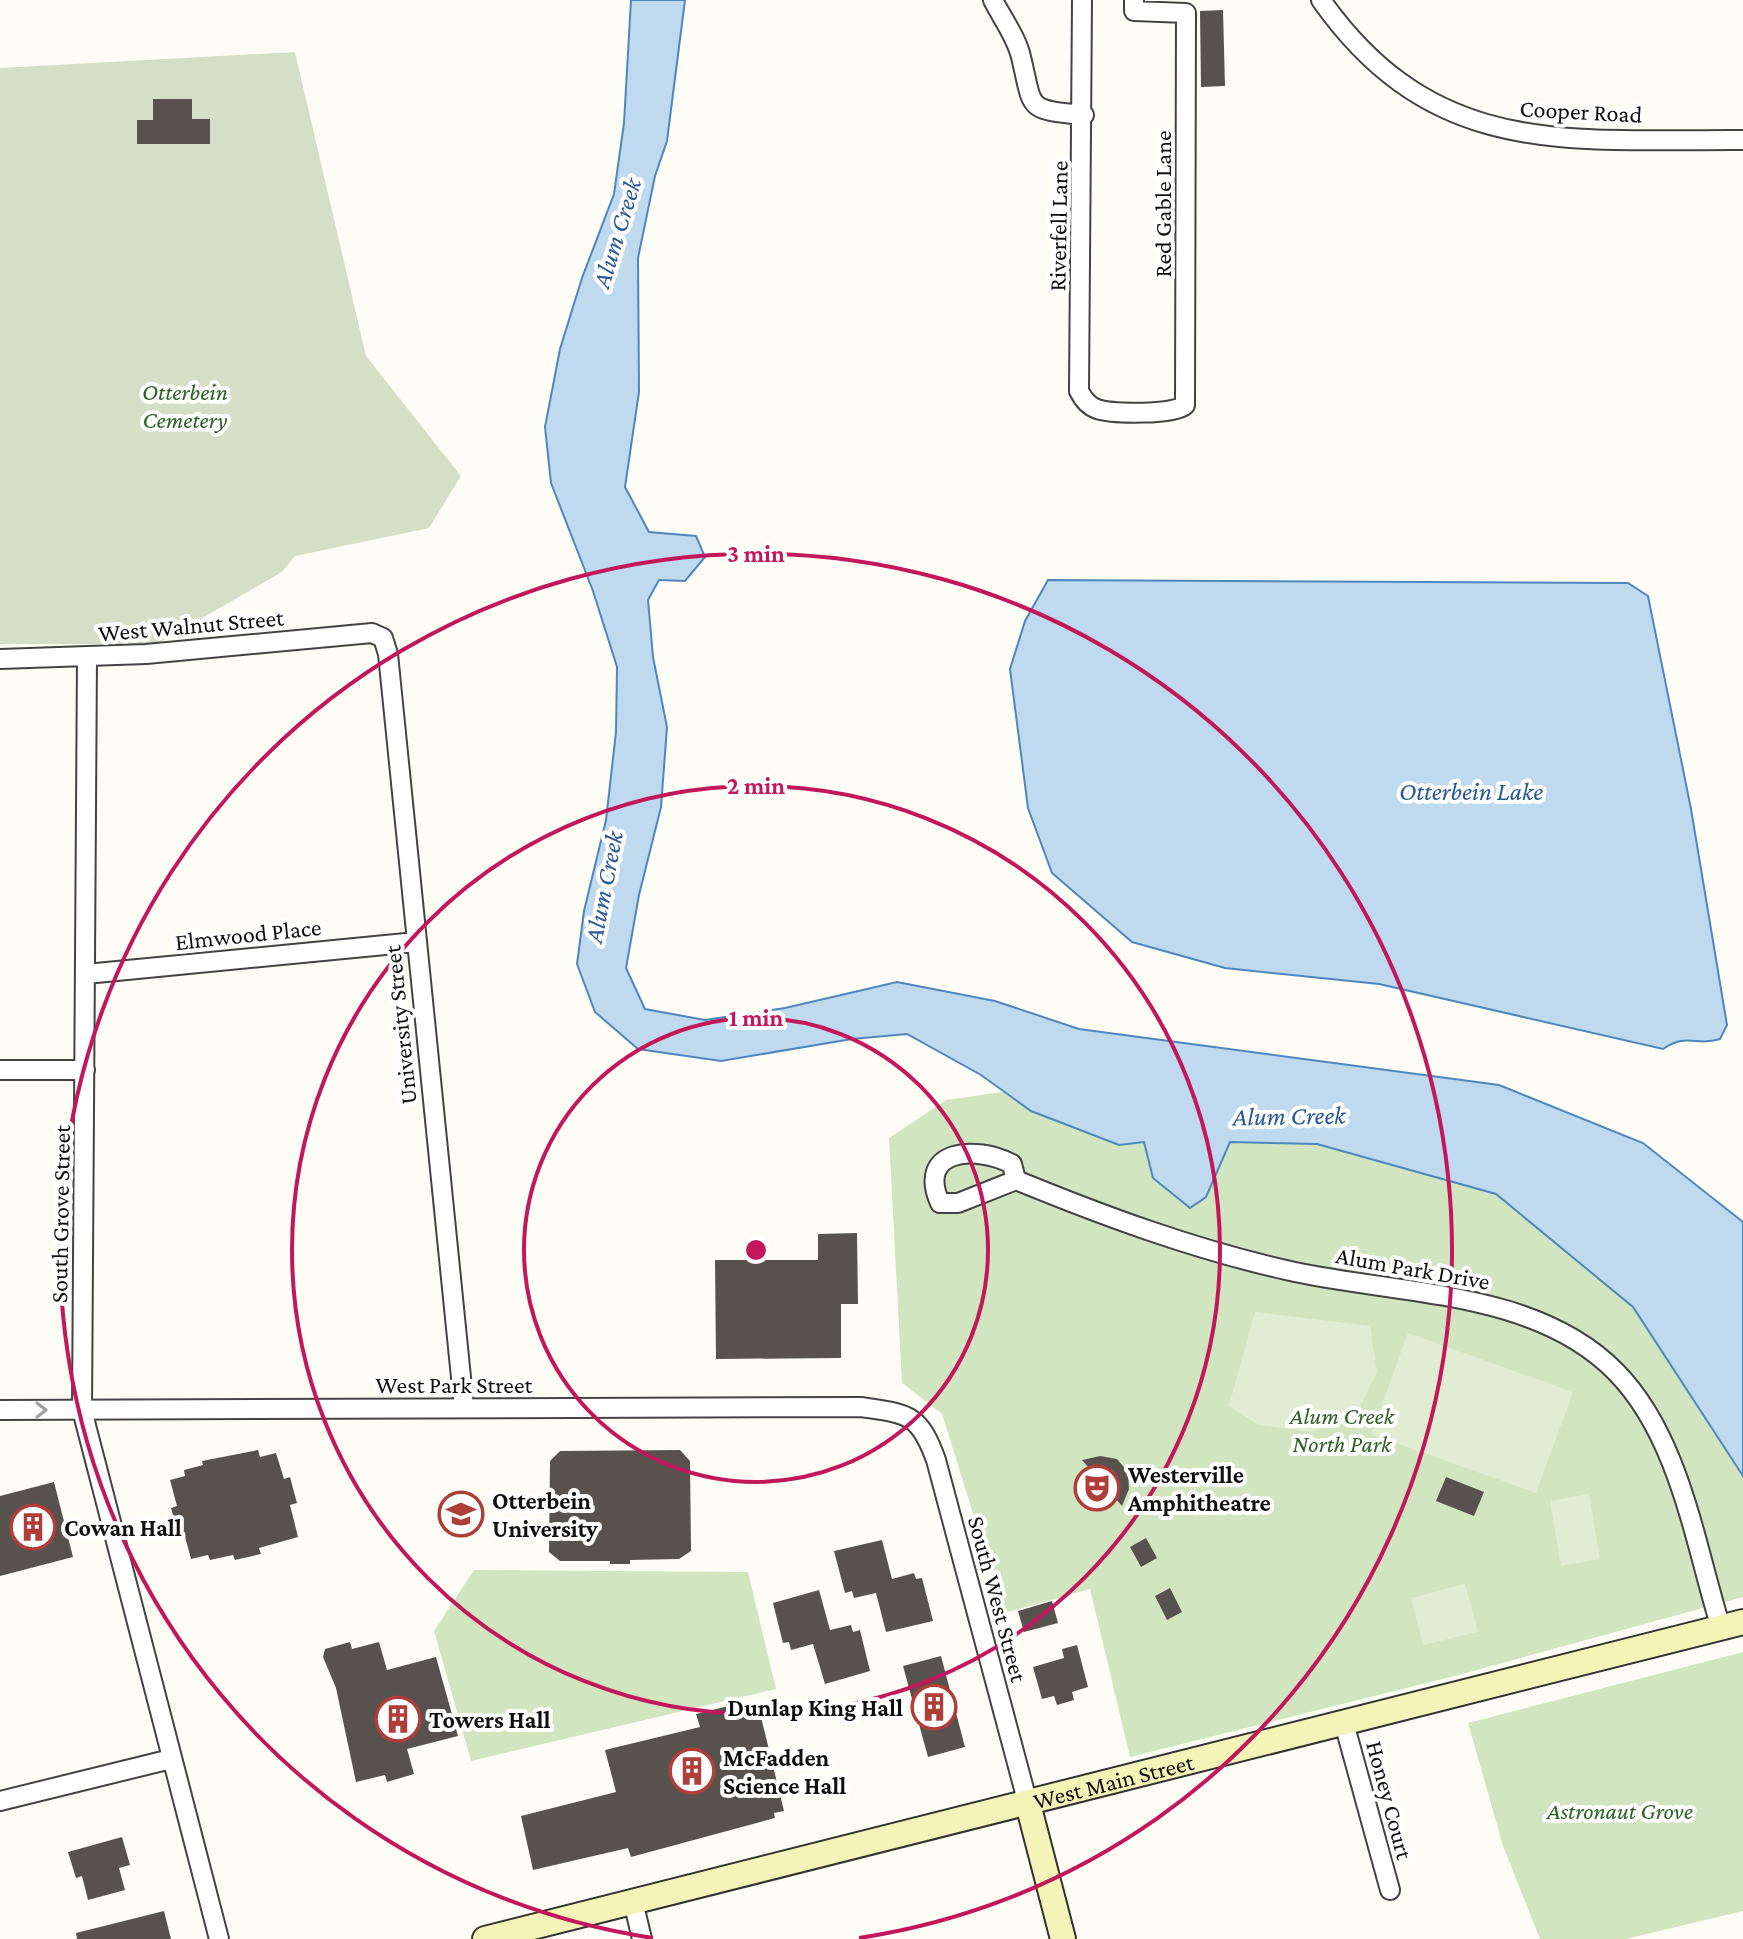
<svg xmlns="http://www.w3.org/2000/svg" width="1743" height="1939" viewBox="0 0 1743 1939" font-family="'Crimson Pro',serif">
<rect width="100%" height="100%" fill="#fefdf5"/>
<path fill="#d1e5c1" d="M 1100,1078 L 1144,1142 L 1153,1178 L 1206,1197 L 1230,1142 L 1317,1144 L 1496,1194 L 1633,1307 L 1743,1476 L 1743,1597 L 1455,1676 L 1130,1757 L 1090,1589 L 1004,1613 L 942,1414 L 902,1383 L 889,1138 L 946,1100 Z
M 474,1570 L 748,1572 L 776,1689 L 471,1761 L 434,1631 Z
M 1743,1652 L 1743,1911 L 1626,1939 L 1540,1939 L 1503,1846 L 1468,1723 Z"/>
<path fill="#d5dfc7" d="M 295,52 L 366,356 L 461,476 L 429,528 L 295,556 L 282,572 L 157,644 L 0,644 L 0,68 Z"/>
<path fill="#e1edd2" d="M 1255,1312 L 1370,1326 L 1377,1372 L 1357,1413 L 1313,1432 L 1259,1425 L 1229,1406 Z
M 1408,1333 L 1573,1392 L 1536,1493 L 1371,1434 Z
M 1589,1494 L 1600,1559 L 1561,1566 L 1550,1501 Z
M 1465,1584 L 1478,1632 L 1423,1645 L 1411,1598 Z"/>
<path fill="#bfd9ef" stroke="#4f87bd" stroke-width="2" d="M 631,0 L 685,0 L 667,141 L 655,176 L 638,258 L 639,392 L 625,487 L 649,532 L 696,536 L 705,557 L 685,581 L 659,580 L 648,600 L 653,657 L 667,727 L 661,807 L 639,895 L 626,968 L 645,1009 L 705,1020 L 785,1008 L 897,982 L 995,1001 L 1079,1029 L 1499,1085 L 1643,1143 L 1743,1222 L 1743,1476 L 1633,1307 L 1496,1194 L 1317,1144 L 1230,1142 L 1206,1197 L 1190,1208 L 1153,1178 L 1144,1142 L 1119,1145 L 1031,1111 L 981,1075 L 907,1034 L 852,1039 L 721,1061 L 638,1049 L 595,1012 L 577,964 L 584,911 L 606,820 L 616,732 L 617,667 L 593,591 L 551,483 L 545,427 L 560,349 L 582,278 L 614,194 L 624,123 Z
M 1048,580 L 1628,583 L 1648,596 L 1691,809 L 1727,1025 L 1720,1039 C 1697,1047 1687,1032 1663,1049 L 1379,984 L 1225,968 L 1132,942 L 1052,873 L 1028,808 L 1010,669 L 1025,621 Z"/>
<path fill="#58524e" d="M 1223,10 L 1225,86 L 1201,87 L 1200,11 Z
M 153,99 L 192,99 L 192,119 L 210,119 L 210,144 L 137,144 L 137,120 L 153,120 Z
M 857,1233 L 858,1304 L 841,1304 L 841,1358 L 716,1359 L 715,1260 L 818,1260 L 818,1234 Z
M 258,1450 L 260,1457 L 276,1453 L 284,1479 L 290,1477 L 297,1503 L 290,1505 L 298,1537 L 259,1548 L 261,1554 L 235,1560 L 233,1555 L 210,1560 L 208,1555 L 191,1559 L 184,1533 L 178,1534 L 171,1508 L 177,1506 L 170,1480 L 185,1476 L 184,1470 L 203,1465 L 202,1461 Z
M 680,1450 L 690,1461 L 691,1551 L 679,1559 L 630,1560 L 630,1564 L 610,1564 L 610,1561 L 560,1561 L 549,1552 L 550,1461 L 560,1451 Z
M 1100,1456 L 1117,1459 L 1128,1472 L 1129,1489 L 1122,1506 L 1082,1460 Z
M 1446,1477 L 1484,1492 L 1474,1516 L 1436,1501 Z
M 54,1482 L 73,1557 L 0,1576 L 0,1496 Z
M 1146,1538 L 1157,1558 L 1141,1567 L 1130,1547 Z
M 882,1540 L 892,1579 L 914,1573 L 916,1579 L 922,1578 L 933,1621 L 886,1632 L 876,1593 L 854,1598 L 852,1591 L 845,1593 L 834,1551 Z
M 1170,1588 L 1182,1612 L 1167,1620 L 1155,1596 Z
M 819,1590 L 830,1630 L 851,1625 L 853,1632 L 860,1630 L 870,1671 L 825,1684 L 813,1644 L 791,1650 L 789,1642 L 783,1643 L 773,1603 Z
M 1052,1601 L 1058,1623 L 1024,1632 L 1018,1611 Z
M 350,1642 L 352,1649 L 379,1642 L 387,1670 L 436,1657 L 458,1736 L 407,1749 L 414,1774 L 387,1782 L 385,1775 L 356,1782 L 336,1688 L 323,1657 L 325,1649 Z
M 1077,1645 L 1088,1687 L 1072,1692 L 1074,1700 L 1057,1705 L 1054,1696 L 1042,1699 L 1033,1667 L 1064,1658 L 1062,1649 Z
M 941,1656 L 965,1747 L 928,1757 L 903,1666 Z
M 749,1701 L 753,1714 L 760,1713 L 784,1811 L 774,1813 L 775,1818 L 631,1857 L 628,1848 L 533,1870 L 521,1816 L 616,1792 L 605,1750 L 700,1727 L 696,1714 Z
M 122,1837 L 130,1865 L 119,1868 L 125,1890 L 88,1900 L 82,1876 L 76,1878 L 68,1852 Z
M 164,1911 L 171,1939 L 77,1939 L 76,1933 Z"/>
<g fill="none" stroke-linecap="round" stroke-linejoin="round">
<g stroke="#434343" stroke-width="22">
<path id="street" d="M 993,0 C 1002,18 1017,38 1021,57 C 1034,111 1025,109 1084,115
M 1082,0 L 1079,391 C 1083,399 1088,406 1097,409 C 1112,414 1174,415 1185,405 L 1186,13 L 1134,11 L 1134,0
M 1321,0 C 1434,160 1569,139 1743,140
M 87,658 L 82,1410 L 219,1939
M 0,659 L 146,654 L 372,633 L 383,638 L 388,654 L 464,1407
M 86,974 L 416,942
M 0,1070 L 85,1070
M 1016,1180 L 958,1203 L 940,1203 C 916,1149 976,1145 1012,1164 L 1016,1180 C 1104,1216 1193,1249 1286,1270 C 1392,1295 1534,1288 1616,1372 C 1680,1437 1695,1545 1721,1628
M 0,1410 L 861,1407 C 908,1414 919,1413 936,1460 L 1028,1804
M 1344,1723 L 1390,1890
M 0,1801 L 171,1759
M 633,1901 L 642,1939"/>
</g>
<g stroke="#323232" stroke-width="28">
<g id="secondary">
<path d="M 1028,1804 L 1063,1939"/>
<path id="s1" d="M 485,1939 L 1743,1622"/>
</g>
</g>
<use href="#street" stroke="#fff" stroke-width="18"/>
<use href="#secondary" stroke="#f5f4b8" stroke-width="24"/>
</g>
<defs><path id="oneway-chevron" d="M-2-3.5L2.5 0L-2 3.5" fill="none" stroke-width="1.6" stroke-linecap="round" stroke-linejoin="round" transform="scale(2)"/></defs>
<use stroke="#9f9f9f" href="#oneway-chevron" transform="translate(41 1410)"/>
<g fill="none" stroke="#c2185b" stroke-width="4">
<circle cx="756" cy="1250" r="232"/>
<circle cx="756" cy="1250" r="464"/>
<path d="M653 1938A696 696 0 1 1 859 1938"/>
</g>
<defs>
<g id="theatre-ring" transform="scale(2.3)"><circle r="9.5" fill="#fff" stroke="#b03e38" stroke-width="1.5"/><path d="M-5-5.5Q0-4 5-5.5V0Q5 5 0 6Q-5 5-5 0ZM-3.3-2.5H-1v1.5H-3.3ZM1-2.5H3.3v1.5H1ZM-2.8 1Q0 5.5 2.8 1Z" fill="#b03e38"/></g>
<g id="university-ring" transform="scale(2.3)"><circle r="9.5" fill="#fff" stroke="#b03e38" stroke-width="1.5"/><path d="M0-5L7-2L0 1L-7-2ZM-4 1L0 2.5L4 1V4Q0 6-4 4Z" fill="#b03e38"/></g>
<g id="building-ring" transform="scale(2.3)"><circle r="9.5" fill="#fff" stroke="#b03e38" stroke-width="1.5"/><path d="M-4-6H4V6H1V3H-1V6H-4ZM-2.5-4.3h1.7v1.8h-1.7ZM.8-4.3h1.7v1.8H.8ZM-2.5-1h1.7V.8h-1.7ZM.8-1h1.7V.8H.8Z" fill="#b03e38"/></g>
</defs>
<g fill-rule="evenodd">
<use href="#theatre-ring" x="1097" y="1488"/>
<use href="#university-ring" x="461" y="1514"/>
<use href="#building-ring" x="33" y="1527"/>
<use href="#building-ring" x="934" y="1707"/>
<use href="#building-ring" x="398" y="1719"/>
<use href="#building-ring" x="692" y="1771"/>
</g>
<g text-anchor="middle" dominant-baseline="central" stroke-width="8" stroke-linejoin="round" paint-order="stroke">
<g font-size="24" fill="#101010" stroke="#fff">
<text transform="translate(1581 111) rotate(3)">Cooper Road</text>
<text transform="translate(1162 204) rotate(-90)">Red Gable Lane</text>
<text transform="translate(1058 226) rotate(-89)">Riverfell Lane</text>
<text transform="translate(191 625) rotate(-5)">West Walnut Street</text>
<text transform="translate(248 934) rotate(-6)">Elmwood Place</text>
<text transform="translate(400 1025) rotate(-96)">University Street</text>
<text transform="translate(60 1214) rotate(-89)">South Grove Street</text>
<text transform="translate(1413 1268) rotate(10)">Alum Park Drive</text>
<text x="454" y="1384">West Park Street</text>
<text transform="translate(998 1599) rotate(75)">South West Street</text>
<text stroke="none"><textPath href="#s1" startOffset="648">West Main Street</textPath></text>
<text transform="translate(1390 1800) rotate(75)">Honey Court</text>
</g>
<g font-size="24" font-style="italic" fill="#2e6128" stroke="#fff">
<text x="185" y="391">Otterbein<tspan x="185" dy="28">Cemetery</tspan></text>
<text x="1342" y="1415">Alum Creek<tspan x="1342" dy="28">North Park</tspan></text>
<text x="1620" y="1810">Astronaut Grove</text>
</g>
<g font-size="24" font-weight="bold" fill="#101010" stroke="#fff" text-anchor="start">
<text x="1128" y="1474">Westerville<tspan x="1128" dy="28">Amphitheatre</tspan></text>
<text x="492" y="1500">Otterbein<tspan x="492" dy="28">University</tspan></text>
<text x="64" y="1527">Cowan Hall</text>
<text x="903" y="1707" text-anchor="end">Dunlap King Hall</text>
<text x="429" y="1719">Towers Hall</text>
<text x="723" y="1757">McFadden<tspan x="723" dy="28">Science Hall</tspan></text>
</g>
<g font-size="26" font-style="italic" fill="#285b94" stroke="#fff">
<text transform="translate(617 233) rotate(-73)">Alum Creek</text>
<text x="1471" y="791">Otterbein Lake</text>
<text transform="translate(604 887) rotate(-79)">Alum Creek</text>
<text transform="translate(1289 1116) rotate(-1)">Alum Creek</text>
</g>
</g>
<circle cx="756" cy="1250" r="12" fill="#c2185b" stroke="#fff" stroke-width="4"/>
<g font-size="24" text-anchor="middle" font-weight="bold" fill="#c2185b" stroke="#fff" stroke-width="8" stroke-linejoin="round" paint-order="stroke">
<text x="756" y="562">3 min</text>
<text x="756" y="794">2 min</text>
<text x="756" y="1026">1 min</text>
</g>
</svg>
